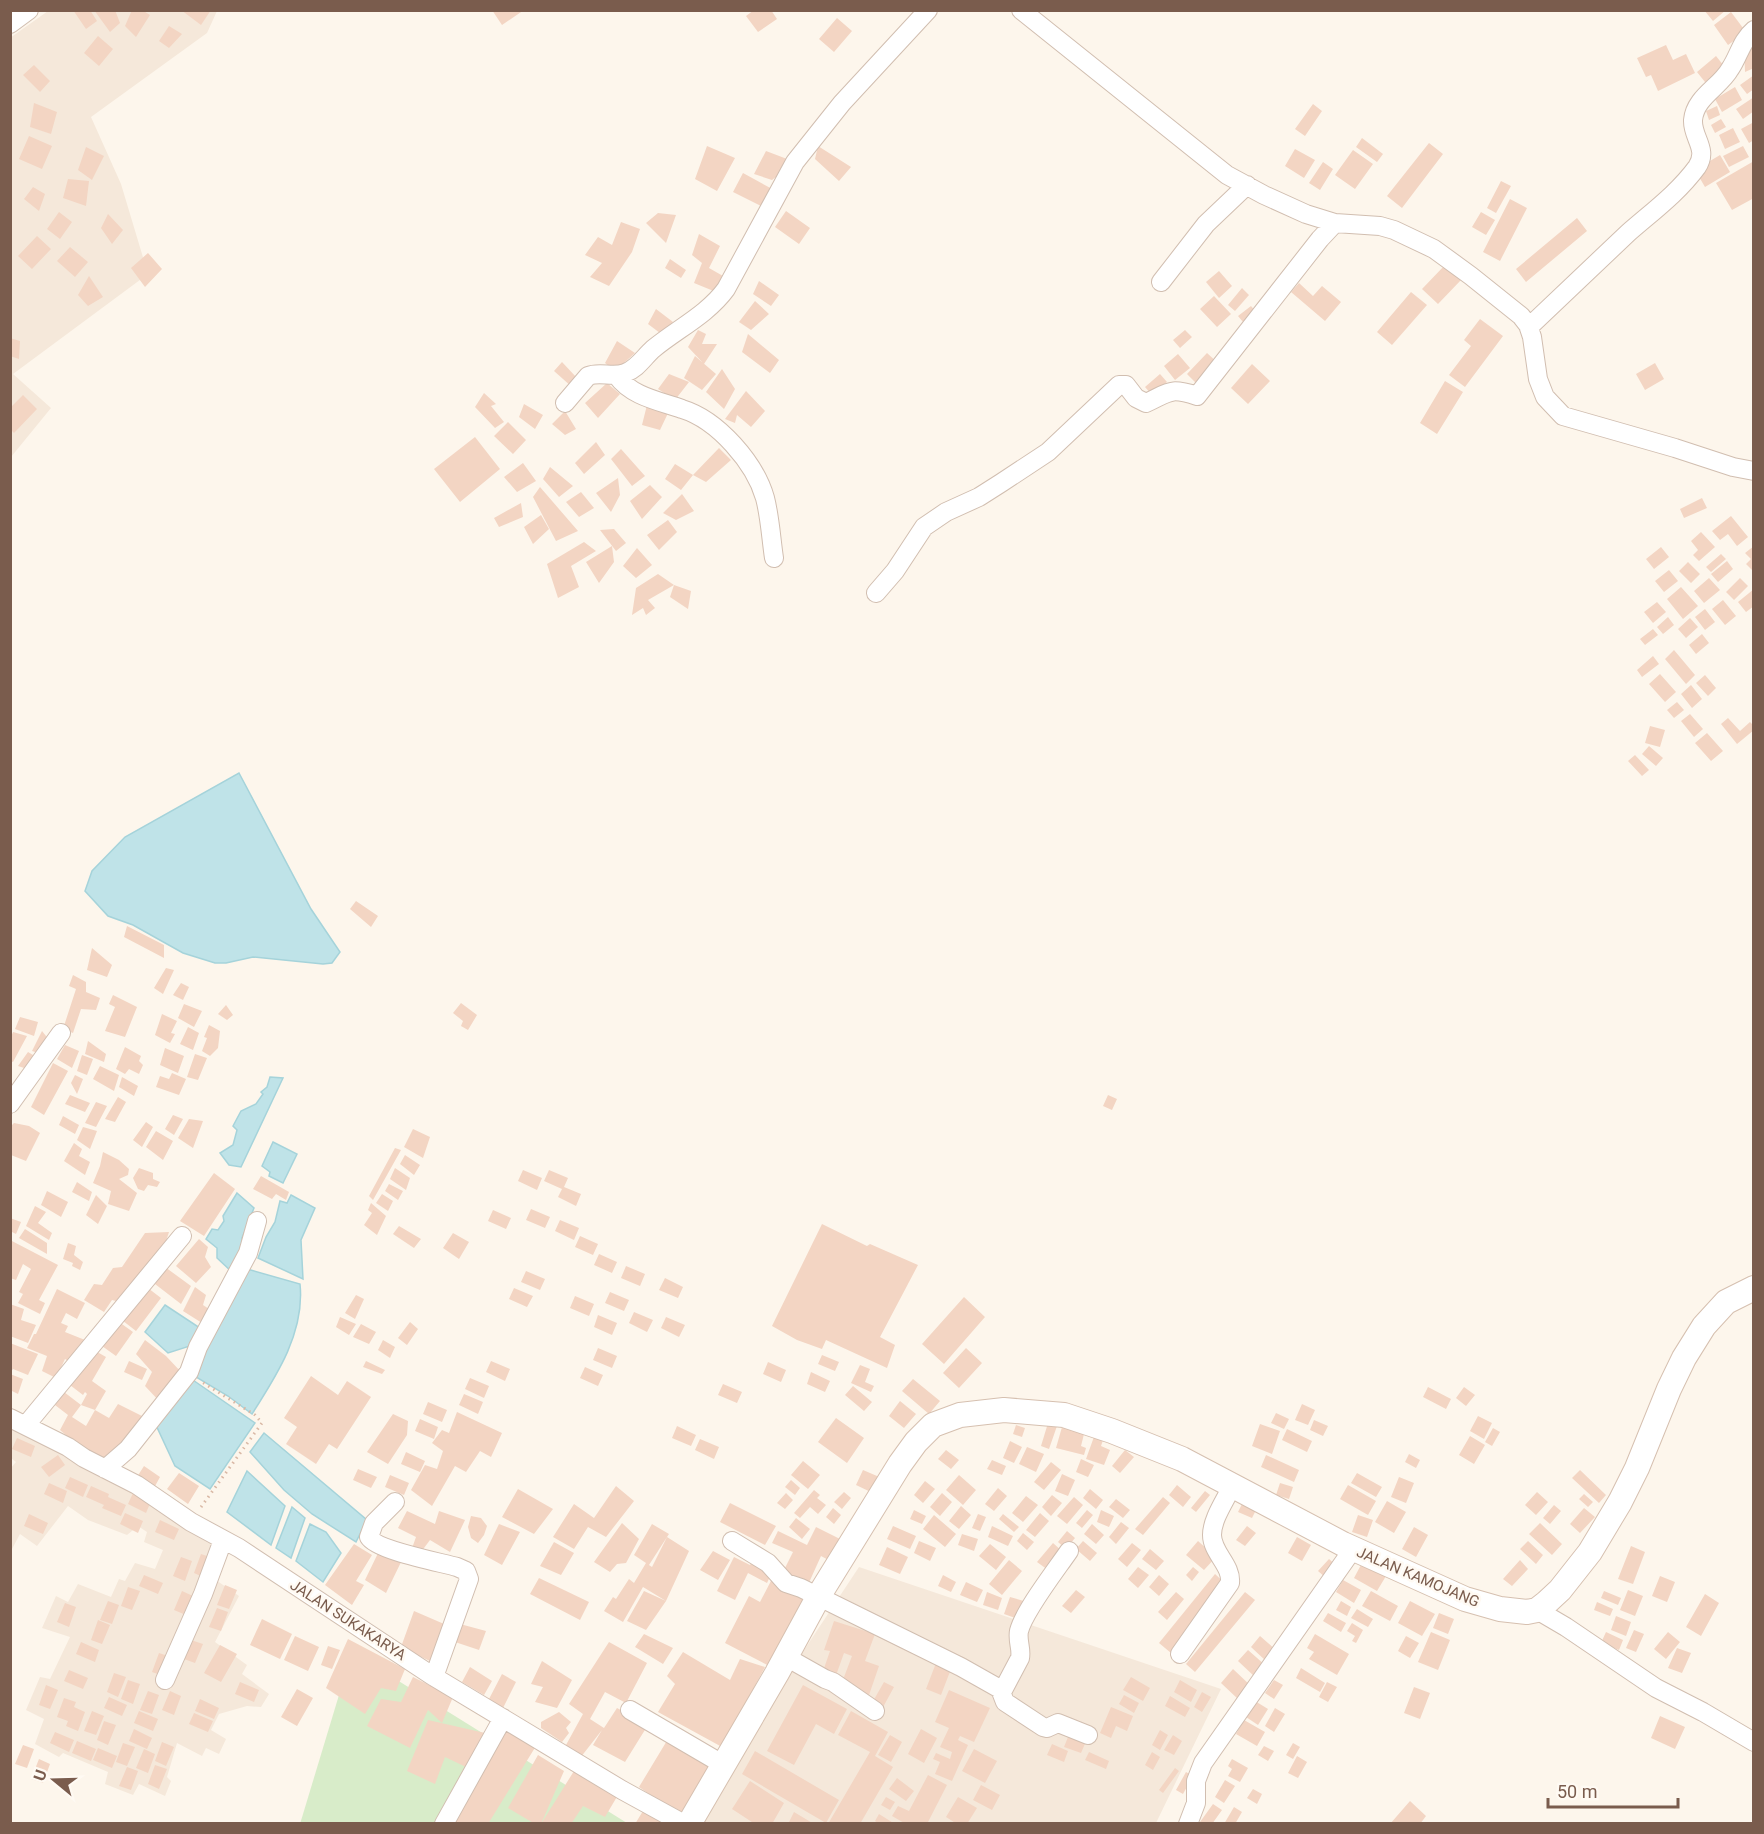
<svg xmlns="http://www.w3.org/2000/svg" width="1764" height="1834" viewBox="0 0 1764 1834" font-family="Roboto,sans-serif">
<rect width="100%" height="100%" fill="#fdf6ec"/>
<path fill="#f5e8da" d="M 48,11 L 217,11 L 207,33 L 91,117 L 121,184 L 148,274 L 13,374 L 51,408 L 11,457 L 10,38 Z
M 11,1422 L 224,1544 L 213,1578 L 239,1596 L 215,1642 L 247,1665 L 242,1674 L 269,1694 L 261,1707 L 247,1706 L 219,1714 L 211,1730 L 226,1739 L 219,1754 L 206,1748 L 202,1756 L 177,1743 L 167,1777 L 171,1781 L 165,1796 L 139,1784 L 133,1795 L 105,1784 L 108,1772 L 63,1753 L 59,1757 L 35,1744 L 44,1719 L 26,1710 L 40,1677 L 50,1679 L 70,1637 L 42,1628 L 56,1596 L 68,1602 L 78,1584 L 111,1597 L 119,1579 L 125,1581 L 135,1563 L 155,1569 L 163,1550 L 144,1542 L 147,1532 L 138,1526 L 127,1535 L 88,1520 L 68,1506 L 37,1546 L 20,1534 L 12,1549 L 11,1548 L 10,1469 L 16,1462 L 11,1458 Z
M 859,1567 L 1221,1689 L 1156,1823 L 689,1824 Z"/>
<path fill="#d8ecc9" d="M 352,1652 L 627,1823 L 300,1824 Z"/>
<path fill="#bfe3e8" stroke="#a5d3da" stroke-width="1.5" d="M 239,773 L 311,909 L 340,952 L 332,963 L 323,964 L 253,957 L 226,963 L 215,963 L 183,953 L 133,925 L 108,916 L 85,891 L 92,871 L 125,837 Z
M 270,1077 L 283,1078 L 241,1167 L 229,1165 L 220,1153 L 233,1145 L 237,1130 L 233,1126 L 241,1111 L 256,1104 L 263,1094 L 261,1092 L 267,1087 Z
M 273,1142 L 297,1154 L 283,1183 L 269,1176 L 270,1172 L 262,1166 Z
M 237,1193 L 254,1208 L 242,1238 L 244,1253 L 232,1272 L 217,1258 L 217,1248 L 206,1239 L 212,1229 L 218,1230 L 224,1221 L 223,1216 Z
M 291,1195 L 315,1208 L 301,1240 L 303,1279 L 258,1258 L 266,1237 L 275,1222 L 280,1201 L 287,1203 Z
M 247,1269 L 300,1284 C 305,1332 277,1375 252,1414 L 228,1396 L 191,1374 Z
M 165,1305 L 200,1328 L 190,1346 L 168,1353 L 145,1332 Z
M 190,1378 L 255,1423 L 210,1489 L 175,1466 L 155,1423 Z
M 264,1433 L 367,1520 L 356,1542 L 312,1514 L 284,1490 L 250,1452 Z
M 247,1471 L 285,1506 L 271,1545 L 227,1512 Z
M 292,1507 L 305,1518 L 291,1558 L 276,1548 Z
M 310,1524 L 326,1532 L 341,1553 L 323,1582 L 296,1561 Z"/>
<path fill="#f3d5c3" d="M 73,10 L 90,10 L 97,21 L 86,29 Z
M 94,10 L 115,10 L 120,23 L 110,32 Z
M 132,10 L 142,10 L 150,15 L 136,37 L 125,26 Z
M 181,10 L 211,10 L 201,25 Z
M 492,10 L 524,10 L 502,25 Z
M 754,10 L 771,10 L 777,19 L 758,32 L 746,16 Z
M 1704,10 L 1726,10 L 1713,21 Z
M 1731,12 L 1746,32 L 1728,45 L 1714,25 Z
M 837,18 L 852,31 L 834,52 L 819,39 Z
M 169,26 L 182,34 L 169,48 L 159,41 Z
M 98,36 L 113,49 L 99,66 L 84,53 Z
M 1754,41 L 1754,68 L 1745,72 L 1744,42 Z
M 1666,45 L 1673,60 L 1686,54 L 1695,73 L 1658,91 L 1651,75 L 1646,77 L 1637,58 Z
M 1716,56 L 1728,71 L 1709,87 L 1697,72 Z
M 34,65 L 50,81 L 40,92 L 23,75 Z
M 1754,75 L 1754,89 L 1747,94 L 1740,85 Z
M 1735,87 L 1742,100 L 1722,112 L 1715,99 Z
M 1754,97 L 1754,111 L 1743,119 L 1736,109 Z
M 34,103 L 57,112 L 51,134 L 30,127 Z
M 1313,104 L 1322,111 L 1305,136 L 1295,129 Z
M 1717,106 L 1720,115 L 1709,120 L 1706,111 Z
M 1721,119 L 1726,127 L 1715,133 L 1711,125 Z
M 1754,122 L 1754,140 L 1749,143 L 1741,129 Z
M 1733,128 L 1740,142 L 1725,149 L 1719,135 Z
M 29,136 L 52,146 L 42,169 L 19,159 Z
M 1362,138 L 1383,154 L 1377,162 L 1356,147 Z
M 1429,143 L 1443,154 L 1402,208 L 1387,196 Z
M 707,146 L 735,158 L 717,191 L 695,179 Z
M 818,146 L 851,167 L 839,181 L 815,159 Z
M 1743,146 L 1749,157 L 1729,167 L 1723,156 Z
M 86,147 L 104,156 L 92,180 L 78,170 Z
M 1295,149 L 1315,160 L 1304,178 L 1285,166 Z
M 1353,150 L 1373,164 L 1355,189 L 1335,175 Z
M 766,151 L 795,162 L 772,180 L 754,174 Z
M 1720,155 L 1730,172 L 1705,187 L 1695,170 Z
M 1754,161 L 1754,198 L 1732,210 L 1716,183 Z
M 1323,162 L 1333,169 L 1320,190 L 1309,183 Z
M 743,173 L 774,190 L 763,207 L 733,192 Z
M 68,179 L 89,181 L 86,206 L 63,198 Z
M 1501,181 L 1511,186 L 1496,213 L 1487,208 Z
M 33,187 L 45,194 L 39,211 L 24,199 Z
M 1510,199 L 1527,208 L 1500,261 L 1483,252 Z
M 786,211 L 810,228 L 799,244 L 775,227 Z
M 59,212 L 72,222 L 60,239 L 47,229 Z
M 1481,212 L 1495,220 L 1486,235 L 1472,227 Z
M 658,213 L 676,215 L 666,243 L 646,223 Z
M 108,214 L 123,230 L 112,244 L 101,228 Z
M 1577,218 L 1587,231 L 1526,282 L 1516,269 Z
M 621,222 L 640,229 L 632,252 L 609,286 L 590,277 L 602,263 L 585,255 L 598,237 L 612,245 Z
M 699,234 L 720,246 L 709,268 L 723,276 L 716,292 L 694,283 L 702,263 L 692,255 Z
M 37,236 L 51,249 L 32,269 L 18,256 Z
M 70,247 L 88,262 L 75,277 L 57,261 Z
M 148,253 L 162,269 L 145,287 L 131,268 Z
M 670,259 L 686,270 L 681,278 L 665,268 Z
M 1445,265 L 1461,280 L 1438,304 L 1422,289 Z
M 1219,271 L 1232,286 L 1219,298 L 1206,282 Z
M 89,276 L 103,297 L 88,306 L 78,295 Z
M 759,281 L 779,295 L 771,306 L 753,294 Z
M 1299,283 L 1313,296 L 1322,286 L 1341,302 L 1325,321 L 1291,292 Z
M 1242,288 L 1249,295 L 1235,311 L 1228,305 Z
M 1411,292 L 1427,305 L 1392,345 L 1377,332 Z
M 1214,296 L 1231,314 L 1217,327 L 1200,309 Z
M 755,301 L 769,314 L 751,330 L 739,322 Z
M 1251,306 L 1256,312 L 1243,322 L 1238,316 Z
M 656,309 L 673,322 L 664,336 L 648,324 Z
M 1480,319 L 1503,336 L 1465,387 L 1449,375 L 1471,346 L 1464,340 Z
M 698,330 L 706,334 L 702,344 L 717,344 L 704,364 L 688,347 Z
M 1185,330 L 1192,337 L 1180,348 L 1173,340 Z
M 748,334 L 779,360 L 770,373 L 742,352 Z
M 10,338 L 20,341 L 19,359 L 10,356 Z
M 617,341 L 635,353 L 615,371 L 605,363 Z
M 1207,353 L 1219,364 L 1199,386 L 1187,374 Z
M 1178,354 L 1190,368 L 1175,380 L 1164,366 Z
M 695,356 L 716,374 L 702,390 L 684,378 Z
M 562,362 L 577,378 L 572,387 L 554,371 Z
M 1655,363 L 1664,379 L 1645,390 L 1636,374 Z
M 1252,364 L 1270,381 L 1248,404 L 1231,388 Z
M 722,369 L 735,389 L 724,409 L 706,392 Z
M 669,374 L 689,382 L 675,400 L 658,389 Z
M 1160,374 L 1167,382 L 1152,395 L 1145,387 Z
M 1445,381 L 1463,392 L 1437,434 L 1420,423 Z
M 607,383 L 620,394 L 598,418 L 585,403 Z
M 746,391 L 765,411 L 751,427 L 737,415 L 735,423 L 725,419 Z
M 484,393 L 496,404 L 491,406 L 504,422 L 495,428 L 475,407 Z
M 23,395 L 37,409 L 14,433 L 10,429 L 10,408 Z
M 524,404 L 543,415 L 535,429 L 519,417 Z
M 647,405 L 669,411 L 660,430 L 642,425 Z
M 565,411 L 576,429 L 565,435 L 552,424 Z
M 508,422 L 526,440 L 513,454 L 494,436 Z
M 475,437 L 500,469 L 460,502 L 434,469 Z
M 596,442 L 605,455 L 584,474 L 575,463 Z
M 719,448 L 731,460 L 706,482 L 693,475 Z
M 621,449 L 645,476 L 632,486 L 611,459 Z
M 523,463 L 536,481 L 517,492 L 504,477 Z
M 675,464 L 693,475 L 681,490 L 665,479 Z
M 550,467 L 573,486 L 559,497 L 543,479 Z
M 618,478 L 620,495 L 611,512 L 596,493 Z
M 650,485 L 662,497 L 642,519 L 630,501 Z
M 540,487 L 578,531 L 556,541 L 533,497 Z
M 581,492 L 594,508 L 579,517 L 566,502 Z
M 682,494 L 694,511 L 676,520 L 663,513 Z
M 1702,498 L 1707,508 L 1684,518 L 1680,509 Z
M 521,503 L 523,517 L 499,527 L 494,518 Z
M 541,515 L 549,529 L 533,544 L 524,527 Z
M 1731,516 L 1748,537 L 1737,546 L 1728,534 L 1720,540 L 1712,531 Z
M 668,520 L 677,532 L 659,550 L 647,535 Z
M 614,529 L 626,543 L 616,551 L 600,530 Z
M 1701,532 L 1715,547 L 1699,561 L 1693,555 L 1698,550 L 1691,541 Z
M 584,542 L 596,551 L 571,566 L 579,587 L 558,598 L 547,564 Z
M 612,546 L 614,562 L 599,583 L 586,562 Z
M 1754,546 L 1754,572 L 1746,564 L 1751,559 L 1745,553 Z
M 1661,547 L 1669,557 L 1654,569 L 1646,559 Z
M 637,548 L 652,565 L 636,578 L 623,566 Z
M 1721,554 L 1726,559 L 1711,572 L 1706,567 Z
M 1727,561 L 1733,569 L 1718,582 L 1711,574 Z
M 1688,562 L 1700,574 L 1691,583 L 1679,571 Z
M 1669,570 L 1678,581 L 1664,592 L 1655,581 Z
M 658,574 L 674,585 L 648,600 L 655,608 L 646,615 L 643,608 L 632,615 L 636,588 Z
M 1709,578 L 1720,590 L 1704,603 L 1694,591 Z
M 1740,578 L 1748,586 L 1734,600 L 1726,592 Z
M 674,585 L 691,591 L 688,609 L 670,597 Z
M 1681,587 L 1698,606 L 1683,619 L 1667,599 Z
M 1754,589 L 1754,606 L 1746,612 L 1738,602 Z
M 1723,600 L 1736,616 L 1725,625 L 1712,609 Z
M 1657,602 L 1666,612 L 1653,623 L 1644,612 Z
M 1705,609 L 1715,622 L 1705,630 L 1695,617 Z
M 1668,617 L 1674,625 L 1663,634 L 1657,627 Z
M 1690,618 L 1698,627 L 1686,638 L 1678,629 Z
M 1653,629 L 1658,635 L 1645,645 L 1640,639 Z
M 1702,634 L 1709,643 L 1696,654 L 1689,645 Z
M 1674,650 L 1695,675 L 1686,684 L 1665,659 Z
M 1653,656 L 1659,664 L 1642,677 L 1637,670 Z
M 1660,674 L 1676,692 L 1665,702 L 1649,684 Z
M 1705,675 L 1716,688 L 1708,696 L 1696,683 Z
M 1691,685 L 1702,699 L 1692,708 L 1681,694 Z
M 1677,702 L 1684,710 L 1674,718 L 1667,710 Z
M 1690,714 L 1703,729 L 1694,737 L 1681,721 Z
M 1728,718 L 1740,731 L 1750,722 L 1754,726 L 1754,730 L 1737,744 L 1721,724 Z
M 1650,726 L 1665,730 L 1660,747 L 1645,743 Z
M 1707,733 L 1723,751 L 1711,761 L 1695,743 Z
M 1649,746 L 1663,758 L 1656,766 L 1642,754 Z
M 1635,755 L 1649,770 L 1642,776 L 1628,761 Z
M 356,901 L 378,916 L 371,927 L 350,909 Z
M 127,926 L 164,945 L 164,958 L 124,937 Z
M 92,948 L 112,965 L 107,977 L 87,970 Z
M 166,968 L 174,970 L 163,994 L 154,988 Z
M 73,975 L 86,982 L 86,992 L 100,998 L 96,1010 L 81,1009 L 73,1033 L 63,1029 L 76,989 L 69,986 Z
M 181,983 L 189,987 L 183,1000 L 173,995 Z
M 113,995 L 137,1007 L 125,1037 L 105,1031 L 115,1007 L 109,1004 Z
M 461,1003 L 477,1015 L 468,1030 L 461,1026 L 463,1021 L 453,1013 Z
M 184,1004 L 202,1011 L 194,1027 L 178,1018 Z
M 226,1005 L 233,1015 L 227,1020 L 218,1014 Z
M 162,1014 L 177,1021 L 171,1033 L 175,1034 L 170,1043 L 155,1035 Z
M 20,1017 L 38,1022 L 34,1036 L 15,1029 Z
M 209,1025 L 220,1031 L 218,1048 L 210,1056 L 202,1051 L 207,1038 L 204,1037 Z
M 188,1027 L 199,1033 L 193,1050 L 180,1044 Z
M 42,1031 L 50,1041 L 41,1054 L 32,1051 Z
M 13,1032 L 27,1036 L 13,1062 L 10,1061 L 10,1039 Z
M 88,1041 L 106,1054 L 104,1062 L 85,1054 Z
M 65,1045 L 79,1051 L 72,1068 L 57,1059 Z
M 125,1047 L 141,1056 L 139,1061 L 143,1065 L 139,1074 L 129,1069 L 125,1074 L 116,1069 Z
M 165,1048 L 184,1056 L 178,1073 L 160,1065 Z
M 28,1052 L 38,1058 L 30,1070 L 18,1066 Z
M 195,1054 L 207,1058 L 198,1080 L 187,1077 Z
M 82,1055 L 93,1059 L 87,1075 L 77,1071 Z
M 53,1063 L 68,1071 L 44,1115 L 31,1107 Z
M 100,1066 L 119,1075 L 114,1091 L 93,1079 Z
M 172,1073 L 186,1079 L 179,1095 L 156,1087 L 160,1076 L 169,1079 Z
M 75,1075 L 83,1079 L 77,1094 L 71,1083 Z
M 122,1077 L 138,1086 L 134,1096 L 119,1087 Z
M 70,1095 L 90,1103 L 85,1112 L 65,1104 Z
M 1108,1095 L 1117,1099 L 1112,1110 L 1103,1106 Z
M 118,1097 L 126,1102 L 115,1122 L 105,1119 Z
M 96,1102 L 107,1106 L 96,1127 L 85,1123 Z
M 173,1115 L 183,1119 L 174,1135 L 165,1129 Z
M 63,1116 L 79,1125 L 75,1134 L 59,1125 Z
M 189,1119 L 203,1121 L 193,1148 L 178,1138 Z
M 146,1122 L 153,1127 L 142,1147 L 133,1140 Z
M 14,1123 L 29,1126 L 40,1133 L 26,1161 L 11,1155 L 12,1148 L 10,1147 L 10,1127 Z
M 83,1127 L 97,1131 L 90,1149 L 77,1140 Z
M 413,1129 L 430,1137 L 423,1158 L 404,1147 Z
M 156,1131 L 173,1141 L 163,1160 L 146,1147 Z
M 74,1143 L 82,1149 L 79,1156 L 90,1162 L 85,1175 L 64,1161 Z
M 395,1148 L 401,1150 L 373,1200 L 369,1196 Z
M 103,1152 L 119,1160 L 129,1169 L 128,1175 L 119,1179 L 137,1193 L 129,1211 L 108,1204 L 111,1191 L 93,1183 L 100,1166 Z
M 405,1155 L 420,1165 L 414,1175 L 400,1164 Z
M 139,1168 L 153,1173 L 153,1179 L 160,1182 L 157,1187 L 148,1185 L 144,1191 L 138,1189 L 133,1178 Z
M 395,1168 L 410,1178 L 406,1190 L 390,1179 Z
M 523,1170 L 542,1178 L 537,1190 L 518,1181 Z
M 549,1170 L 568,1178 L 564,1187 L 581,1194 L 576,1206 L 558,1197 L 562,1189 L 544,1181 Z
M 214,1173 L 235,1189 L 204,1236 L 180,1221 Z
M 261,1176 L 289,1192 L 286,1200 L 276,1194 L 272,1199 L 253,1189 Z
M 77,1182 L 92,1192 L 89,1201 L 72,1192 Z
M 389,1184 L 403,1191 L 398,1200 L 385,1191 Z
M 47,1191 L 68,1202 L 61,1217 L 41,1205 Z
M 382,1194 L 393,1201 L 388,1211 L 376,1203 Z
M 96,1195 L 107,1206 L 98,1224 L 86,1215 Z
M 371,1203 L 386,1216 L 377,1235 L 364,1225 L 372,1213 L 368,1210 Z
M 35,1206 L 46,1212 L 38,1223 L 52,1233 L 49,1240 L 26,1226 Z
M 531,1209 L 550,1217 L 545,1228 L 526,1220 Z
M 493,1210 L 511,1218 L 506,1229 L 488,1221 Z
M 10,1218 L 21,1222 L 16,1234 L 10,1231 Z
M 560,1220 L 579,1228 L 574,1240 L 555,1231 Z
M 822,1224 L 867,1246 L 870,1244 L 918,1265 L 880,1337 L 895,1345 L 887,1368 L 826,1340 L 822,1349 L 797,1340 L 772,1326 Z
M 399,1226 L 421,1239 L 414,1248 L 393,1234 Z
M 25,1229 L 47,1243 L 47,1254 L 19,1238 Z
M 169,1232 L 160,1260 L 120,1302 L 112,1300 L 104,1312 L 84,1300 L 94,1284 L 102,1285 L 113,1268 L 122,1267 L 145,1233 Z
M 453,1233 L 469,1242 L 459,1259 L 443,1248 Z
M 580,1236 L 598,1244 L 593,1255 L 575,1247 Z
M 199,1239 L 208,1247 L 205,1257 L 211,1267 L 196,1283 L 176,1266 Z
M 10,1240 L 58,1265 L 39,1300 L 45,1303 L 40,1314 L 18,1303 L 23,1294 L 19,1292 L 31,1269 L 23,1264 L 16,1280 L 10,1278 Z
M 68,1243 L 76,1246 L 74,1255 L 83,1262 L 80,1270 L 72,1266 L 73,1263 L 63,1259 Z
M 599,1254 L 617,1262 L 612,1273 L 594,1265 Z
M 626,1266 L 645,1274 L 640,1286 L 621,1278 Z
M 165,1267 L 191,1286 L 181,1304 L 155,1284 Z
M 526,1271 L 545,1279 L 540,1290 L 521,1282 Z
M 665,1278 L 683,1287 L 678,1298 L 659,1290 Z
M 144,1285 L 161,1298 L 136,1331 L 118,1317 Z
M 195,1287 L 206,1295 L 203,1305 L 209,1309 L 202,1323 L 183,1311 Z
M 514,1288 L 533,1296 L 527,1307 L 509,1299 Z
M 57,1289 L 85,1303 L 77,1319 L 66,1313 L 61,1323 L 68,1326 L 65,1332 L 90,1342 L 74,1364 L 65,1359 L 56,1378 L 42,1371 L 47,1356 L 27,1348 L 34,1334 L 36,1334 Z
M 610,1292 L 629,1300 L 624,1311 L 605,1303 Z
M 356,1295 L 364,1299 L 355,1319 L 345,1313 Z
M 575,1296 L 594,1304 L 589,1316 L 570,1308 Z
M 964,1297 L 985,1317 L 944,1364 L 922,1344 Z
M 10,1304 L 24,1309 L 21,1320 L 36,1325 L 28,1343 L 10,1336 Z
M 634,1312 L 653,1320 L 647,1332 L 629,1323 Z
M 598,1315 L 617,1323 L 612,1335 L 594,1327 Z
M 340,1317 L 356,1324 L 349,1335 L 336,1327 Z
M 666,1317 L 685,1325 L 679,1337 L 661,1328 Z
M 119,1322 L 133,1332 L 116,1356 L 102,1346 Z
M 410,1322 L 418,1329 L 407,1345 L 398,1338 Z
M 361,1324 L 376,1332 L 369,1344 L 353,1337 Z
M 145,1340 L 166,1356 L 182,1373 L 161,1403 L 145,1386 L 152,1372 L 136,1354 Z
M 383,1340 L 395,1347 L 390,1358 L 378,1350 Z
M 10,1343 L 38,1354 L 28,1375 L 13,1369 L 10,1373 Z
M 598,1348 L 617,1356 L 612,1368 L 593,1360 Z
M 966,1348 L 982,1363 L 959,1388 L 943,1373 Z
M 92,1349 L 106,1357 L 92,1381 L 106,1391 L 95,1410 L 81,1405 L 87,1394 L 85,1392 L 83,1395 L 66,1382 Z
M 822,1355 L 839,1362 L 835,1371 L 818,1364 Z
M 129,1361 L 147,1369 L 142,1380 L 124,1372 Z
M 366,1361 L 385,1370 L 382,1374 L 363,1367 Z
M 491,1361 L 510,1369 L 505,1381 L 486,1372 Z
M 768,1362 L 786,1370 L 781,1382 L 763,1374 Z
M 860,1365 L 870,1369 L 865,1382 L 874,1386 L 871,1392 L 851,1383 Z
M 585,1367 L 603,1375 L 598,1386 L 580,1378 Z
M 811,1372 L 830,1381 L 825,1392 L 807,1384 Z
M 10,1374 L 23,1379 L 18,1394 L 10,1390 Z
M 311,1376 L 338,1395 L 347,1381 L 371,1397 L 337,1449 L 329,1444 L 316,1464 L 286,1444 L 297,1427 L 284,1418 Z
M 470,1378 L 489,1386 L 484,1398 L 465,1389 Z
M 913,1379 L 940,1401 L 929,1414 L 902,1391 Z
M 723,1384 L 742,1392 L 737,1403 L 718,1395 Z
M 853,1386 L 872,1402 L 864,1411 L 845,1395 Z
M 1428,1387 L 1451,1399 L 1446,1409 L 1423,1397 Z
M 1464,1387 L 1475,1395 L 1466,1406 L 1456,1398 Z
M 64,1392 L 81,1405 L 72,1417 L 86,1426 L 95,1410 L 109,1418 L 118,1404 L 144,1417 L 112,1463 L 74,1442 L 60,1430 L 68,1415 L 55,1405 Z
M 464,1394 L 483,1402 L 478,1414 L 459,1405 Z
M 900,1401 L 916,1414 L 904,1428 L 889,1416 Z
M 428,1402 L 447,1410 L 442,1422 L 423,1414 Z
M 1302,1404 L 1315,1410 L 1308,1425 L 1295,1420 Z
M 457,1412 L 502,1433 L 491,1457 L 480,1451 L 466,1472 L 455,1466 L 432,1506 L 411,1490 L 425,1465 L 437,1469 L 443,1451 L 432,1443 L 442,1430 L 449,1433 Z
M 1276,1413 L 1289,1419 L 1284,1429 L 1271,1423 Z
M 393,1414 L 408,1421 L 407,1435 L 388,1464 L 367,1452 Z
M 1478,1416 L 1492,1423 L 1484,1439 L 1470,1431 Z
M 836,1418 L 864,1438 L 847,1463 L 818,1442 Z
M 420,1419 L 438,1427 L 434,1439 L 415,1431 Z
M 1314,1420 L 1328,1426 L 1323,1436 L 1310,1430 Z
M 1048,1423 L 1057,1426 L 1049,1449 L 1041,1446 Z
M 1260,1424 L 1280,1431 L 1272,1454 L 1252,1446 Z
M 1016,1425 L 1025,1428 L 1022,1437 L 1013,1434 Z
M 677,1426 L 696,1435 L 691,1446 L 672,1438 Z
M 1062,1427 L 1084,1434 L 1081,1446 L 1086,1448 L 1084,1455 L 1056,1448 Z
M 1493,1428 L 1500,1432 L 1492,1446 L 1485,1442 Z
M 1287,1429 L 1312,1441 L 1307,1452 L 1282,1440 Z
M 1095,1434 L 1104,1437 L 1101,1446 L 1110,1450 L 1104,1465 L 1086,1459 Z
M 1470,1436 L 1485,1445 L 1474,1464 L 1459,1455 Z
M 17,1438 L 35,1446 L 31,1457 L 12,1449 Z
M 700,1439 L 719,1447 L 714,1459 L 695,1450 Z
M 1010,1441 L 1022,1447 L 1014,1463 L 1003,1458 Z
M 1027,1447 L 1044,1454 L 1036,1472 L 1019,1464 Z
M 946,1450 L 959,1460 L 951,1469 L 938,1459 Z
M 1125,1450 L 1134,1457 L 1120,1473 L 1112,1466 Z
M 406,1452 L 425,1461 L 420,1472 L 401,1464 Z
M 1409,1454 L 1420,1460 L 1416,1468 L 1405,1462 Z
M 58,1455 L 65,1465 L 49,1477 L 41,1467 Z
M 1266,1455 L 1299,1470 L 1294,1482 L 1261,1467 Z
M 1081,1459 L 1094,1465 L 1088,1477 L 1076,1472 Z
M 992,1460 L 1006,1466 L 1002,1475 L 987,1469 Z
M 803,1461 L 820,1475 L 808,1489 L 791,1475 Z
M 1051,1462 L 1061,1470 L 1044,1490 L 1034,1482 Z
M 144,1466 L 160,1477 L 154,1488 L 137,1477 Z
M 358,1469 L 377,1477 L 371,1488 L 353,1480 Z
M 863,1470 L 884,1479 L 877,1495 L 856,1485 Z
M 1580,1470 L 1606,1495 L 1599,1503 L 1572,1478 Z
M 179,1473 L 199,1486 L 188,1504 L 167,1489 Z
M 1357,1473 L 1382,1487 L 1376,1497 L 1351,1483 Z
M 1062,1474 L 1075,1480 L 1068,1496 L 1055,1491 Z
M 390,1475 L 409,1483 L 404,1495 L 385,1487 Z
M 959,1475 L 976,1490 L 963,1505 L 946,1490 Z
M 70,1477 L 88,1485 L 83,1497 L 65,1488 Z
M 1399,1477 L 1414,1483 L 1406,1503 L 1391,1497 Z
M 791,1480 L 800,1488 L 795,1495 L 785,1487 Z
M 925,1481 L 935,1489 L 923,1503 L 914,1495 Z
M 49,1483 L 67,1491 L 63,1503 L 44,1494 Z
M 1280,1483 L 1293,1487 L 1289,1499 L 1276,1495 Z
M 1177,1485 L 1191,1497 L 1183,1507 L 1169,1495 Z
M 1348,1485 L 1376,1501 L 1368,1515 L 1340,1499 Z
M 91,1486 L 109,1494 L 108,1497 L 126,1505 L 121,1516 L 102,1508 L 104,1505 L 86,1497 Z
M 616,1486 L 634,1501 L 606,1537 L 588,1527 L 574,1549 L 553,1537 L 574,1504 L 594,1518 Z
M 998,1488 L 1007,1496 L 994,1511 L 985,1504 Z
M 518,1489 L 553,1509 L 534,1534 L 502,1517 Z
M 1090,1489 L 1103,1500 L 1096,1509 L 1083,1498 Z
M 814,1490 L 820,1495 L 817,1498 L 826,1505 L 818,1514 L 810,1507 L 800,1518 L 794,1513 Z
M 1205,1491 L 1210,1495 L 1196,1512 L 1191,1508 Z
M 844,1492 L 851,1498 L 842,1509 L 834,1502 Z
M 1537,1492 L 1548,1502 L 1536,1515 L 1525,1505 Z
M 133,1493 L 151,1501 L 146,1513 L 128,1504 Z
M 786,1493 L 793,1500 L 785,1509 L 777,1503 Z
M 942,1493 L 952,1502 L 940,1516 L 930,1507 Z
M 1584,1494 L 1593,1502 L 1588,1507 L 1579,1499 Z
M 1052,1495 L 1062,1503 L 1051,1516 L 1042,1507 Z
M 1026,1496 L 1038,1505 L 1023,1522 L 1012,1513 Z
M 1074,1497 L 1083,1505 L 1067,1524 L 1057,1516 Z
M 1163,1497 L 1170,1503 L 1143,1535 L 1135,1529 Z
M 1116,1499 L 1130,1510 L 1123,1518 L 1109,1507 Z
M 1387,1501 L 1406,1512 L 1394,1533 L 1375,1522 Z
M 730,1503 L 776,1526 L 765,1545 L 720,1522 Z
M 1242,1504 L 1256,1510 L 1252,1518 L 1238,1512 Z
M 1554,1505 L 1561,1511 L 1550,1524 L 1543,1518 Z
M 961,1506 L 971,1515 L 959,1529 L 949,1521 Z
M 833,1508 L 841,1515 L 834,1524 L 826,1517 Z
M 1584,1508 L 1595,1517 L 1580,1533 L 1570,1524 Z
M 914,1510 L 926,1516 L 922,1524 L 910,1519 Z
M 1087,1510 L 1093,1515 L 1082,1528 L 1076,1523 Z
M 1101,1510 L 1114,1516 L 1109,1527 L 1097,1522 Z
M 407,1511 L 435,1524 L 439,1511 L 465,1520 L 450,1552 L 430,1540 L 418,1556 L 410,1554 L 416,1537 L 398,1528 Z
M 125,1513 L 143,1521 L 138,1533 L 120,1524 Z
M 1040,1513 L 1049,1521 L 1035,1537 L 1026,1530 Z
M 29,1514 L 48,1523 L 43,1534 L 24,1526 Z
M 978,1514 L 986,1517 L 980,1531 L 972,1528 Z
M 1003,1514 L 1019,1527 L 1014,1532 L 999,1519 Z
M 934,1515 L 956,1534 L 945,1547 L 923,1529 Z
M 1358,1515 L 1373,1520 L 1367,1537 L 1352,1532 Z
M 471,1516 L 481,1518 L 487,1526 L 484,1535 L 478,1543 L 471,1538 L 468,1527 Z
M 796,1518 L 810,1529 L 802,1539 L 789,1527 Z
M 160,1520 L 179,1529 L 174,1540 L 155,1532 Z
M 1121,1522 L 1129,1528 L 1116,1544 L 1109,1537 Z
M 622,1523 L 639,1539 L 626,1563 L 617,1564 L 610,1572 L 594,1562 Z
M 1540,1523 L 1562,1544 L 1552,1555 L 1529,1534 Z
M 499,1524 L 520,1532 L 502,1565 L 484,1555 Z
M 652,1524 L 669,1534 L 667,1537 L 649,1565 L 652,1567 L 667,1537 L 689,1551 L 666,1601 L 646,1630 L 627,1621 L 644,1591 L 666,1601 L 643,1587 L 623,1622 L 604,1611 L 613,1597 L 616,1599 L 629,1579 L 634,1583 L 646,1563 L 634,1555 Z
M 1092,1524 L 1104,1535 L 1096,1544 L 1084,1534 Z
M 893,1526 L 916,1536 L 910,1549 L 887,1539 Z
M 992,1526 L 1013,1536 L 1008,1546 L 988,1537 Z
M 1247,1526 L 1256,1533 L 1245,1546 L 1236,1540 Z
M 816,1527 L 846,1542 L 836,1564 L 821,1556 L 807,1587 L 782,1574 L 793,1552 L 772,1543 L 778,1531 L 807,1545 Z
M 1414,1527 L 1428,1535 L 1416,1557 L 1402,1549 Z
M 1067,1531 L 1075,1538 L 1066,1549 L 1058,1542 Z
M 1023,1533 L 1034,1542 L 1027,1550 L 1017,1541 Z
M 962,1534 L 978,1539 L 974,1551 L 958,1545 Z
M 1297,1537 L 1311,1545 L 1302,1561 L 1288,1553 Z
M 919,1541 L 936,1548 L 930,1561 L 914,1553 Z
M 1083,1541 L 1097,1553 L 1090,1561 L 1076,1549 Z
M 1198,1541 L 1216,1557 L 1204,1570 L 1186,1555 Z
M 1528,1541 L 1543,1555 L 1536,1564 L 1520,1549 Z
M 554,1542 L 574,1553 L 561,1575 L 540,1566 Z
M 1053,1543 L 1063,1552 L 1048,1570 L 1037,1562 Z
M 1132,1543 L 1141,1550 L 1127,1567 L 1118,1559 Z
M 354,1544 L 372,1555 L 356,1581 L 364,1585 L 352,1605 L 325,1585 Z
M 990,1544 L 1006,1557 L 996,1570 L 979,1556 Z
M 1631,1546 L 1645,1552 L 1633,1584 L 1618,1579 Z
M 381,1547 L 403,1558 L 386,1593 L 365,1580 Z
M 887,1547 L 908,1557 L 900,1574 L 879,1565 Z
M 1150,1549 L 1164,1561 L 1156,1570 L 1142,1559 Z
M 713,1551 L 730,1560 L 718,1580 L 700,1570 Z
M 201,1554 L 213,1558 L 205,1578 L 194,1573 Z
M 181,1557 L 192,1561 L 185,1581 L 173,1576 Z
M 734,1557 L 750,1565 L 753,1560 L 773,1570 L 767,1583 L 748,1573 L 735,1600 L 717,1591 Z
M 1329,1559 L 1337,1566 L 1326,1578 L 1318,1571 Z
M 1009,1560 L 1022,1571 L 1002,1595 L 989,1584 Z
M 1520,1560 L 1528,1569 L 1512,1586 L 1503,1579 Z
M 1362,1563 L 1386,1576 L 1377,1591 L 1354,1578 Z
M 1138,1567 L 1149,1575 L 1138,1588 L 1128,1579 Z
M 1193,1567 L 1199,1572 L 1192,1581 L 1186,1575 Z
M 1215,1574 L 1227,1585 L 1171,1653 L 1159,1643 Z
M 144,1575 L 163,1583 L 158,1594 L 139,1586 Z
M 943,1575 L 956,1582 L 951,1592 L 938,1586 Z
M 1159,1575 L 1169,1584 L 1159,1596 L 1149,1587 Z
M 1660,1576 L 1675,1582 L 1667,1602 L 1652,1596 Z
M 773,1577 L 810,1597 L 773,1668 L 725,1643 L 749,1596 L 760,1602 Z
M 539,1578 L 589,1602 L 580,1620 L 530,1594 Z
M 1343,1580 L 1361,1590 L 1354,1603 L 1336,1592 Z
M 966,1582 L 983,1590 L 977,1602 L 960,1595 Z
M 225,1585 L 237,1590 L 229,1609 L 217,1605 Z
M 128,1587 L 140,1591 L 132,1610 L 121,1606 Z
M 1076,1590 L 1085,1597 L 1071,1613 L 1062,1606 Z
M 1628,1590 L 1643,1596 L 1635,1616 L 1620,1610 Z
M 182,1591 L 193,1596 L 186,1615 L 174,1610 Z
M 1371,1591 L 1398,1606 L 1390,1621 L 1362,1606 Z
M 1604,1591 L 1621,1598 L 1618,1605 L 1601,1598 Z
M 987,1592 L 1002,1598 L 998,1610 L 983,1605 Z
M 1176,1592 L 1184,1599 L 1167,1620 L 1158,1612 Z
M 1245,1592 L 1255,1600 L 1195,1672 L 1186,1664 Z
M 1705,1594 L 1719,1603 L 1701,1636 L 1686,1627 Z
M 1010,1597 L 1027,1602 L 1021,1620 L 1004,1614 Z
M 108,1601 L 119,1605 L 112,1624 L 100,1620 Z
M 1341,1601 L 1351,1607 L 1347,1616 L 1336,1610 Z
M 1410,1601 L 1435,1614 L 1422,1636 L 1398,1623 Z
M 1597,1602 L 1613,1609 L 1610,1616 L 1594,1610 Z
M 65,1603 L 76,1607 L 69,1627 L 57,1622 Z
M 217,1608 L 228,1612 L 221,1631 L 209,1627 Z
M 1357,1609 L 1373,1619 L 1368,1627 L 1351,1618 Z
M 414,1611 L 451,1627 L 438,1665 L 401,1647 Z
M 1328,1613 L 1346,1623 L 1341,1632 L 1323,1621 Z
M 1439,1613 L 1454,1619 L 1448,1634 L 1433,1628 Z
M 1616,1616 L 1631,1622 L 1626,1636 L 1611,1630 Z
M 262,1619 L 292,1634 L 280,1659 L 250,1645 Z
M 98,1620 L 110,1625 L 102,1644 L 91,1640 Z
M 834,1621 L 875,1634 L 865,1661 L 879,1666 L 869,1695 L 841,1685 L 852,1656 L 844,1653 L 834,1681 L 821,1677 L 830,1651 L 824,1650 Z
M 1352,1623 L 1363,1630 L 1356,1643 L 1352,1641 L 1355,1636 L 1347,1631 Z
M 460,1624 L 486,1631 L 479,1650 L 455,1642 Z
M 1634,1630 L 1644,1634 L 1636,1652 L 1626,1648 Z
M 1431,1632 L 1450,1640 L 1438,1670 L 1418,1662 Z
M 1606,1632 L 1623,1640 L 1619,1650 L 1601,1643 Z
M 1668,1632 L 1680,1642 L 1666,1659 L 1654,1649 Z
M 644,1634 L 673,1648 L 663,1664 L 635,1647 Z
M 1315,1634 L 1349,1654 L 1337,1675 L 1309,1659 L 1314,1652 L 1307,1648 Z
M 295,1636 L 319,1647 L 308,1671 L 284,1660 Z
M 1260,1636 L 1277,1651 L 1267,1662 L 1251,1647 Z
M 1406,1636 L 1419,1643 L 1410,1658 L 1398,1651 Z
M 348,1639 L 405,1669 L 396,1691 L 381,1688 L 365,1714 L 326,1688 Z
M 191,1640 L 203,1644 L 195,1663 L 184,1659 Z
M 81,1642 L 99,1650 L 95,1662 L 76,1654 Z
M 609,1642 L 647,1663 L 626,1703 L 605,1692 L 590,1719 L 604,1728 L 617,1708 L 648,1725 L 625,1762 L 593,1745 L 602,1730 L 577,1762 L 566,1745 L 583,1714 L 569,1704 Z
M 220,1645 L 237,1654 L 221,1682 L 204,1673 Z
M 328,1646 L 340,1650 L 332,1669 L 321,1665 Z
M 1677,1648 L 1691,1653 L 1682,1673 L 1668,1668 Z
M 1248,1650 L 1265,1665 L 1255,1677 L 1238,1661 Z
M 683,1652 L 730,1680 L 740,1659 L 765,1667 L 722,1747 L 658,1712 L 675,1684 L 667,1676 Z
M 159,1653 L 171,1657 L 163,1676 L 152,1672 Z
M 542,1661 L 572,1680 L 557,1708 L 535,1702 L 543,1687 L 531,1684 Z
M 936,1663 L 951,1669 L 941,1695 L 926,1689 Z
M 470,1667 L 492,1681 L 484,1695 L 462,1682 Z
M 1301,1668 L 1325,1683 L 1320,1692 L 1296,1678 Z
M 1233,1669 L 1251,1686 L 1239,1700 L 1221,1683 Z
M 69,1670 L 88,1678 L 83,1689 L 64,1681 Z
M 114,1673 L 126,1677 L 118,1697 L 107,1692 Z
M 502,1674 L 516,1682 L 503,1708 L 489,1699 Z
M 413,1677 L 453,1697 L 442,1723 L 428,1710 L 410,1748 L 367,1726 L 381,1699 L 401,1702 Z
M 1131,1677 L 1150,1688 L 1143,1701 L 1123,1690 Z
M 128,1680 L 140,1684 L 133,1704 L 121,1699 Z
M 1180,1680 L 1197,1690 L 1191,1702 L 1174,1692 Z
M 1274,1680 L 1283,1685 L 1274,1699 L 1265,1693 Z
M 240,1682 L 259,1690 L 254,1702 L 235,1694 Z
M 884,1682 L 894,1687 L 882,1709 L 872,1703 Z
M 1327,1682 L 1337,1687 L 1328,1702 L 1319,1697 Z
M 46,1685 L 58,1690 L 50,1709 L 39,1705 Z
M 803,1685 L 847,1709 L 834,1734 L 816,1724 L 794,1765 L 767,1751 Z
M 1414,1687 L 1430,1693 L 1420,1719 L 1404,1713 Z
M 297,1689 L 313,1698 L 297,1726 L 281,1717 Z
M 949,1690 L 990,1708 L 974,1742 L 960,1736 L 958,1740 L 968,1745 L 952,1781 L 935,1774 L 940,1762 L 933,1759 L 936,1753 L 950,1759 L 952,1752 L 940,1747 L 949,1728 L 935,1722 Z
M 148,1691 L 159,1695 L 152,1714 L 140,1710 Z
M 170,1691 L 181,1696 L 174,1715 L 162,1710 Z
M 1202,1692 L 1211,1697 L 1202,1712 L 1194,1707 Z
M 1124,1695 L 1139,1703 L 1134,1713 L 1119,1704 Z
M 1170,1696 L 1190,1708 L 1185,1717 L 1165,1706 Z
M 109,1697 L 127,1705 L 122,1716 L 104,1708 Z
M 64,1698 L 76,1702 L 74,1707 L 85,1712 L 78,1731 L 66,1726 L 68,1721 L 57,1717 Z
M 200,1699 L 219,1708 L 214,1719 L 195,1711 Z
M 1255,1701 L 1268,1709 L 1258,1725 L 1246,1717 Z
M 1111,1707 L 1133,1716 L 1127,1731 L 1116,1726 L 1111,1738 L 1100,1733 Z
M 1275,1708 L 1285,1714 L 1274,1732 L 1265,1726 Z
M 92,1711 L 104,1716 L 96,1735 L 84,1731 Z
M 139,1711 L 158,1719 L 153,1731 L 134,1723 Z
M 851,1711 L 888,1732 L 875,1756 L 893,1767 L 860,1824 L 828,1824 L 870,1752 L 838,1735 Z
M 559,1712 L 571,1722 L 566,1728 L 569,1733 L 562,1742 L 541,1728 L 541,1722 Z
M 194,1713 L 213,1721 L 208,1732 L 189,1724 Z
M 1660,1716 L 1685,1727 L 1675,1749 L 1651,1738 Z
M 428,1720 L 485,1733 L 466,1767 L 445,1757 L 435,1784 L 407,1771 Z
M 1244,1720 L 1265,1732 L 1257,1746 L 1236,1734 Z
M 104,1721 L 116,1725 L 108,1745 L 97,1740 Z
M 134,1729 L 152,1738 L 147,1749 L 129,1741 Z
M 921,1729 L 937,1738 L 924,1763 L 908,1754 Z
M 507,1730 L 536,1746 L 488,1824 L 451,1824 Z
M 1160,1730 L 1168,1735 L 1160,1750 L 1152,1745 Z
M 55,1732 L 74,1740 L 69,1752 L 50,1743 Z
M 1070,1732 L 1087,1739 L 1081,1753 L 1064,1747 Z
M 890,1735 L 902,1742 L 891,1762 L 878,1755 Z
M 1173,1735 L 1182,1741 L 1174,1755 L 1164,1750 Z
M 668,1739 L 716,1766 L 685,1819 L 639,1787 Z
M 77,1741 L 96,1749 L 91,1761 L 72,1753 Z
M 162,1742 L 174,1747 L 166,1766 L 155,1761 Z
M 123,1743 L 135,1747 L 127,1766 L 116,1762 Z
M 1293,1743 L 1300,1747 L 1293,1759 L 1286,1755 Z
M 1052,1744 L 1068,1751 L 1064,1762 L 1047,1755 Z
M 23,1745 L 34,1749 L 27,1768 L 15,1764 Z
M 1264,1746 L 1274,1751 L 1268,1761 L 1258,1755 Z
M 98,1748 L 117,1756 L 112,1768 L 93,1760 Z
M 144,1749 L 155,1754 L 148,1773 L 136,1768 Z
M 974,1749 L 997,1761 L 985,1783 L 962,1771 Z
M 755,1751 L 839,1800 L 826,1823 L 742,1774 Z
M 1089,1752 L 1109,1761 L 1106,1769 L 1085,1760 Z
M 1152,1752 L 1160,1757 L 1153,1770 L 1145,1765 Z
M 538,1755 L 564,1771 L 541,1824 L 535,1824 L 508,1808 Z
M 1297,1756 L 1307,1762 L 1298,1778 L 1288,1773 Z
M 39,1759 L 50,1764 L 43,1783 L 31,1779 Z
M 1232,1759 L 1248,1768 L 1240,1782 L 1228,1776 L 1232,1769 L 1228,1766 Z
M 155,1765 L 167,1769 L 159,1789 L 148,1784 Z
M 127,1767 L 138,1771 L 131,1790 L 119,1786 Z
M 1175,1768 L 1179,1771 L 1163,1793 L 1159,1790 Z
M 574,1771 L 618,1795 L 605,1817 L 583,1806 L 571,1824 L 541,1824 Z
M 1186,1772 L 1193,1776 L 1183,1794 L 1176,1790 Z
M 928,1775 L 947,1785 L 927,1824 L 906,1824 L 892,1816 L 898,1806 L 909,1811 Z
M 897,1778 L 914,1791 L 906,1801 L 889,1789 Z
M 1225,1780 L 1235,1786 L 1224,1803 L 1215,1797 Z
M 750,1781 L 784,1803 L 772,1824 L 755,1824 L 732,1809 Z
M 981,1785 L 1000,1795 L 992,1810 L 973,1800 Z
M 1253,1789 L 1262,1794 L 1257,1804 L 1247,1798 Z
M 886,1797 L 895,1802 L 890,1810 L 881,1805 Z
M 958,1797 L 977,1808 L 967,1824 L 957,1824 L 946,1817 Z
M 1410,1801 L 1426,1816 L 1420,1824 L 1390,1824 Z
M 1213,1804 L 1222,1810 L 1212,1824 L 1202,1824 L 1200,1822 Z
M 1234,1807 L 1242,1812 L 1235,1824 L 1224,1824 Z
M 643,1811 L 667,1824 L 635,1824 Z
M 794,1812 L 814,1824 L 788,1824 Z
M 879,1814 L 895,1824 L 879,1824 L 875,1821 Z"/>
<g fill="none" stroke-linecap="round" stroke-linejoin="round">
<g stroke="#d1beb0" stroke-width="20">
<path id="minor" d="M 1021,10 L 1227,175 L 1264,195 L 1306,214 L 1335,223 L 1380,226 L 1394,230 L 1434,249 L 1471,276 L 1521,316 L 1528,325 L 1532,337 L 1538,379 L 1545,397 L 1563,416 L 1675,448 L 1733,467 L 1754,471
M 10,24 L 29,10
M 1161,282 L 1206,224 L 1247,185
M 1529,327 C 1562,296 1595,264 1628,233 C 1652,212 1678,193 1697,167 C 1709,149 1692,138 1693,120 C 1695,97 1720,87 1730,69 C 1739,56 1741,41 1754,30
M 617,376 C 632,397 660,401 682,409 C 718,420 755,463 765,498 C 770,517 771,538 774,558
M 565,403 L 588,376 C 600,371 613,378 625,373 C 637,369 644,357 653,349 C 677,329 707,315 726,289 L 795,162 L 842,103 L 928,10
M 876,593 L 895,571 L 924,527 L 946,512 L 979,497 L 1001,483 L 1048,452 L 1119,385 L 1126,385 L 1136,398 L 1146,403 C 1170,392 1169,387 1197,396 L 1320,239 L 1335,223
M 10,1104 L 61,1033
M 10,1418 L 68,1447 L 84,1458 L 137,1485 L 191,1522 L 239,1548 L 431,1675 L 622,1790 L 684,1824
M 26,1425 L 182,1236
M 105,1469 L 128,1449 L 189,1372 L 198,1347 L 248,1253 L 257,1221
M 395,1502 L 374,1523 L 369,1537 C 376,1550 439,1562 457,1567 L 466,1571 L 469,1579 L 434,1677
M 732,1541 L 768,1563 L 786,1583 L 801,1588 L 961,1667 L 1000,1689 L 1005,1702 L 1043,1727 L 1047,1728 L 1058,1723 L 1088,1735
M 1537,1610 L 1566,1627 L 1656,1688 L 1703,1712 L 1754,1742
M 1180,1654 L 1230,1583 C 1232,1565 1212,1553 1212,1535 C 1212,1519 1225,1501 1232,1486
M 786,1657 L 825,1679 L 833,1682 L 875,1711
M 165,1680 L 203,1594 L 223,1540
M 1002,1692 L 1020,1658 C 1022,1649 1017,1641 1019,1631 C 1024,1611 1056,1570 1069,1551
M 630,1710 L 724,1765
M 444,1824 L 503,1718
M 1188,1824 L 1196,1803 L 1196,1781 L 1203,1763 L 1353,1549"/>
</g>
<g stroke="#d6c0b0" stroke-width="26">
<path id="secondary" d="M 689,1824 L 777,1673 L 821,1592 L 900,1464 L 916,1442 L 933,1425 L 960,1415 L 1004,1410 L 1064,1415 L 1112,1431 L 1182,1459 L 1343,1544 L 1465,1599 L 1500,1609 L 1527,1612 L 1537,1610 L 1546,1603 L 1560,1590 L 1590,1552 L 1620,1502 L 1637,1468 L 1669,1389 L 1684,1358 L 1704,1326 L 1726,1302 L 1754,1288"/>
</g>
<path stroke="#d9b8a5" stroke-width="3" stroke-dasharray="1.5 4.5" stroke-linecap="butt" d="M 201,1507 L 262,1423 L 255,1415 L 202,1382"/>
<use href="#minor" stroke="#fff" stroke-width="18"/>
<use href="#secondary" stroke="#fff" stroke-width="24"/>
</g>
<g text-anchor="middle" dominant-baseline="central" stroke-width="5" stroke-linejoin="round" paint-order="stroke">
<g font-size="15" fill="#7a5c4d" stroke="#fffaf3">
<text transform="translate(1418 1577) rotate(23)">JALAN KAMOJANG</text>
<text transform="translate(348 1620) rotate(33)">JALAN SUKAKARYA</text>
</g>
</g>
<rect width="1764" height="1834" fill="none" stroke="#7a5c4d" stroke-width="24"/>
<g transform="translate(54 1780) rotate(289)" stroke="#fffaf3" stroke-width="4.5" paint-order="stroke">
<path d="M0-4.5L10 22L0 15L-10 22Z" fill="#7a5c4d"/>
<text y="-9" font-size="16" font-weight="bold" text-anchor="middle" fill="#7a5c4d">U</text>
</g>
<path d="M1548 1798v9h130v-9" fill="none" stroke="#7a5c4d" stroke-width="3"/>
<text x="1557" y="1798" font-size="18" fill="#7a5c4d" stroke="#fffaf3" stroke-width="4.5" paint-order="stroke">50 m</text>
</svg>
